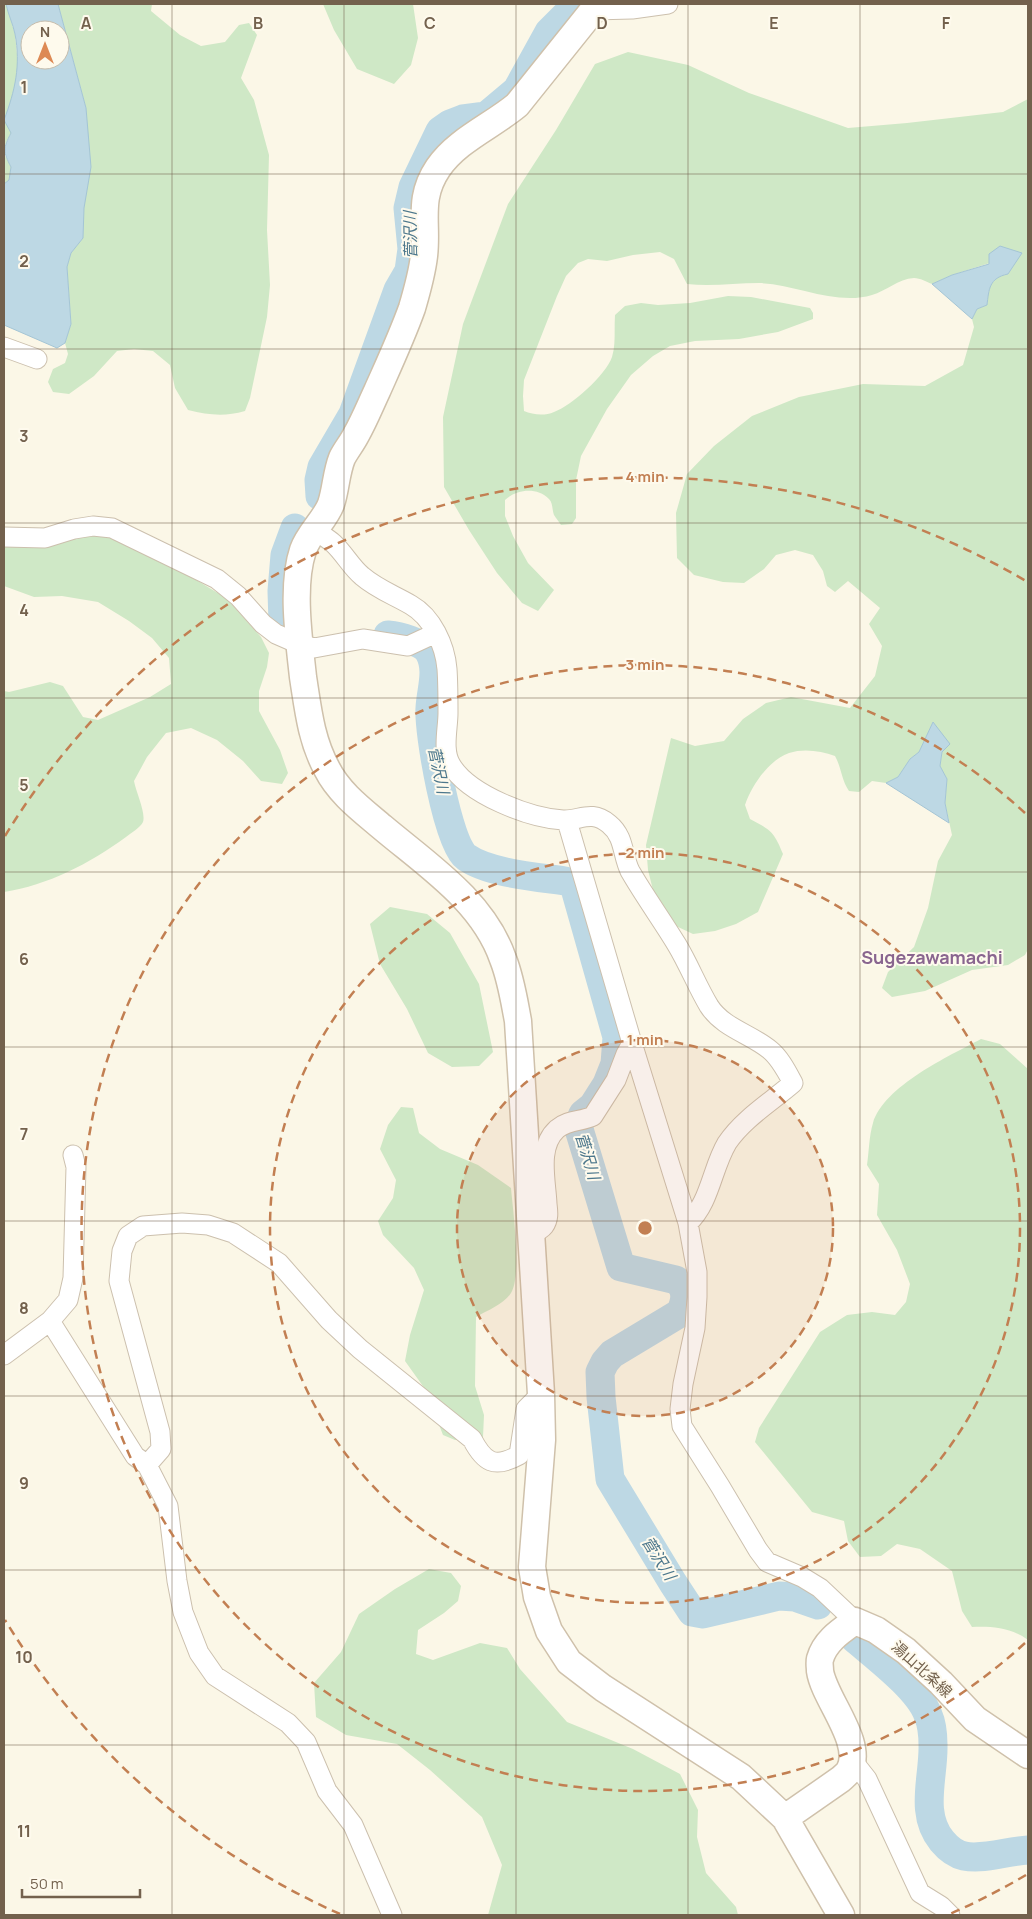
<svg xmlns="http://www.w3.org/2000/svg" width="1032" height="1919" viewBox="0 0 1032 1919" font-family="Manrope,'Noto Sans JP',sans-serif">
<rect width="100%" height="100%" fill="#fbf7e7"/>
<path fill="#cfe8c6" d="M 4,4 L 6,4 L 15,34 L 18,64 L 16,84 L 11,102 L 11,133 L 6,142 L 4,154 L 11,167 L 9,180 L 4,184 Z
M 58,4 L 152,4 L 151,11 L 180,35 L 201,46 L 225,42 L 239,25 L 249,23 L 257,35 L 241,78 L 254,100 L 269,155 L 267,230 L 270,285 L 267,317 L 250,398 L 245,411 C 224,417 209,415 188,410 L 175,388 L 170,365 L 153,351 L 134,349 L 117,351 L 94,376 L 69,394 L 53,392 L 48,382 L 53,369 L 65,363 L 68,354 L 65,343 L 71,324 L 67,267 L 71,253 L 83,238 L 86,108 Z
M 323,4 L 413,4 L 418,38 L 411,65 L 394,84 L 357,69 L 334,30 Z
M 628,52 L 688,65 L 749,93 L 848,128 L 907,123 L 1003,112 L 1028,99 L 1028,949 L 1025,955 L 1008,965 L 972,970 L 925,991 L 892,997 L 882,988 L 888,972 L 914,947 L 928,908 L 938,861 L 952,835 L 945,803 L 947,779 L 940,766 L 942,752 L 933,722 L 919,752 L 910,759 L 898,777 L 886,783 L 872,781 L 859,792 L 849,791 C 841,779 842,769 835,756 C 821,751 804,748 789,753 C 768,761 752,785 745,805 L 750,819 C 771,830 774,832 783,854 L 758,912 L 736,924 L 715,931 L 693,934 L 676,926 L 655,898 L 648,870 L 646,845 L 671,738 L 695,746 L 724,741 L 743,719 L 766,703 L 791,697 L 850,708 L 875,676 L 882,646 L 869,624 L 880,608 L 848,581 L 835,592 L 827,586 L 823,571 L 813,555 L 795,550 L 776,555 L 764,569 L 744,583 L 723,582 L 694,575 L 677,558 L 676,513 L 687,474 L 714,446 L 752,416 L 799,397 L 863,384 L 925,386 L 963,365 L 974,327 L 972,319 L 977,309 L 987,305 C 989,289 989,278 1008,274 L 1021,253 L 952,275 L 932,284 C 927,282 920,278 914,278 C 898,279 886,291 872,295 C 836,306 796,284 759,283 C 735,283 711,287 687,284 L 674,259 L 660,252 L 633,255 L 607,261 L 588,259 L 578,263 L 566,276 L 557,296 L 524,380 L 523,396 L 524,411 C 533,415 545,416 554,412 C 571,406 606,375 612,357 C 616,344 614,330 615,315 L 625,306 L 641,303 L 658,305 L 690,303 L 728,296 L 751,297 L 810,308 L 813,313 L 813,319 L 778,332 L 739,339 L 695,341 L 670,346 L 653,356 L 631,375 L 607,409 L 581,456 L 576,480 L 576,518 L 572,524 L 561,525 C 559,522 556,518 554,515 C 552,510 553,503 549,499 C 537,487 517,489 505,500 L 505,516 L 513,536 L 528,563 L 554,590 L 538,611 L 522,603 L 497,573 L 469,530 L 444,487 L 443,417 L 463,324 L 508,204 L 556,130 L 595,64 Z
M 86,531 L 115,536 L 178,569 L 226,598 L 261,637 L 269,653 L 267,667 L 259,691 L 259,711 L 280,750 L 288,773 L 282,784 L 261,781 L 243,761 L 217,740 L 191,728 L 166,733 L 147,757 L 134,781 C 136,792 146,813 143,822 C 140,828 131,833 126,837 C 89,864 48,885 4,892 L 4,691 L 9,692 L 50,682 L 63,686 L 83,717 L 98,720 L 150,697 L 171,684 L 169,658 L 152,638 L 129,621 L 98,602 L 62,596 L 34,597 L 4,586 L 4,539 Z
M 390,907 L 427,914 L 450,933 L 479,984 L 493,1052 L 479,1066 L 452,1067 L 428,1053 L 407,1009 L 380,964 L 370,924 Z
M 981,1039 L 1000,1044 L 1028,1069 L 1028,1640 C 1012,1628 992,1626 972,1627 L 962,1611 L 952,1571 L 920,1549 L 897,1544 L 881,1556 L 860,1557 L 848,1541 L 844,1521 L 812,1512 L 755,1442 L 759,1428 L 820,1332 L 847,1315 L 872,1312 L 895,1315 L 906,1302 L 910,1284 L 897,1250 L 877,1215 L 879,1184 L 867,1165 C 869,1152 869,1136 873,1123 C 884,1086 949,1056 981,1039 Z
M 401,1107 L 413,1108 L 419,1133 L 440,1149 L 478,1165 L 511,1188 C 513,1211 522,1275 511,1293 C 504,1304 488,1310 476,1317 L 475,1386 L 484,1415 L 483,1437 L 455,1440 L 443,1435 L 425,1389 L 405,1361 L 410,1335 L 424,1290 L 414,1268 L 383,1235 L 378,1221 L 393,1198 L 396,1180 L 380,1149 L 388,1125 Z
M 429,1569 L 451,1573 L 461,1586 L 458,1601 L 444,1613 L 418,1630 L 416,1654 L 433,1660 L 480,1643 L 507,1648 L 520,1669 L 567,1722 L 633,1749 L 680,1774 L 698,1810 L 697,1837 L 706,1873 L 736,1907 L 738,1915 L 488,1915 L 502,1865 L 482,1817 L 430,1770 L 397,1744 L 346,1735 L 316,1717 L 314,1683 L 341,1652 L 359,1614 L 395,1589 Z"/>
<path fill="#bdd8e4" stroke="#a4c5d5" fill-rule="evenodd" d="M 6,4 L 58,4 L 86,108 L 91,167 L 84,208 L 83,238 L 71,253 L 67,267 L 71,324 L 65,343 L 57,348 L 4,325 L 4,184 L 9,180 L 11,167 C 3,152 3,148 11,133 L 4,120 C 15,91 21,65 15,34 C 13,24 8,14 6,4 ZM 30,30 L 60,30 L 60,60 L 30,60 Z
M 1000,246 L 1022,253 L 1008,274 C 989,278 989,289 987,305 L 977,309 L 972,319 L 932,284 L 952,275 L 989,264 L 989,254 Z
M 933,722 L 950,744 L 942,752 L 940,766 L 947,779 L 945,803 L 949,823 L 886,783 L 898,777 L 910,759 L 919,752 Z"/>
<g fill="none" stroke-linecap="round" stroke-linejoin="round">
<path stroke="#bdd8e4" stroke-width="29" d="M 320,496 L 319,480 L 322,467 L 353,414 L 398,290 L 409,271 L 412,249 L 408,208 L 413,187 L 440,131 L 450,124 L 463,119 L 486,116 L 517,90 L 549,32 L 570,11 L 583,4
M 283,623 L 282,591 L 285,555 L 295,528
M 388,635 C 399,636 423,642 429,652 C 439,670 431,689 430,708 C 428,731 448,845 466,857 C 488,873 537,877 565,881 L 573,884 L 576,892 L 617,1037 L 615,1064 L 607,1084 L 593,1106 L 583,1114 L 578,1126 L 621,1267 L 676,1280 C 688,1289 686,1301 680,1313 L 612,1354 L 605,1362 L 600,1372 L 601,1397 L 610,1479 L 673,1583 L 692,1612 L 703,1614 L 779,1596 L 795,1597 L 818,1605
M 854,1638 C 876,1657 919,1689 928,1715 C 932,1724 933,1735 933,1745 C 934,1777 919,1813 942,1841 C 947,1847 955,1854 964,1856 C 984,1860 1008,1851 1028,1850"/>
<g stroke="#ccc0ae" stroke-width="21">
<path id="street" d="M 593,10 L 632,9 L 668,4
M 4,347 L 37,359
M 314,529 C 320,534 327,538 333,543 C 344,553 351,567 362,576 C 377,589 394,595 411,605 C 432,617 445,645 447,669 C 448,683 448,699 448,713 C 448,729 442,750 451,765 C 469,795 530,818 563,820 C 580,821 591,809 609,824 C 625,837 622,855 630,871 C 645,897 662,920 677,945 C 689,965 697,986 709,1006 C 723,1028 751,1034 770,1050 C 780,1058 787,1072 793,1083 C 771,1102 743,1119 727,1143 C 712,1168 710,1203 688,1223
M 4,537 L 45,538 L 74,529 L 93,526 L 112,528 L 217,579 L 238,596 L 263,624 L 276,634 L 299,644 L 314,648 L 363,639 L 408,646 L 436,633
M 567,821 L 632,1043 L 688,1223 L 697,1272 L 697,1297 L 695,1328 L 683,1384 L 680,1409 L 682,1426 L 720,1486 L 758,1550 L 767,1562 L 802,1577 L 820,1588 L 855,1621
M 531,1234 C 536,1232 541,1230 544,1226 C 549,1219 548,1212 547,1204 C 546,1180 537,1147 557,1129 C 569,1119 581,1122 593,1116 L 616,1080 L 626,1054 L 632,1043
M 50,1321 L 135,1456 L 147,1465 L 168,1506 L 177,1581 L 183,1612 L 199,1653 L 215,1676 L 288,1723 L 306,1742 L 327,1791 L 353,1825 L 392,1915
M 4,1355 L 50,1321 L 68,1300 L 73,1278 L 76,1167 L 73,1155
M 147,1465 L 161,1449 L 160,1432 L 119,1281 L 122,1251 L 128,1236 L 143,1226 L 182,1223 L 208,1225 L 233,1233 L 279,1263 L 329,1320 L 360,1349 L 472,1439 C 484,1462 494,1469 519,1455 L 526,1409 L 541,1394
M 852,1760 L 867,1779 L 920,1893 L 941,1906 L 950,1915"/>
</g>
<g stroke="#cfc1ab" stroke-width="29">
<path id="secondary" d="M 598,4 L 517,105 C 492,126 457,140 438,168 C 417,199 428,223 424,256 C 422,273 417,291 412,308 C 402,336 389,364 377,391 C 370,406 364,421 356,435 C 352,443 346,450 342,458 C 336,473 336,489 331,504 C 325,520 309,533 303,550 C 291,586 299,639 303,677 C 308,709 311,740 327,769 C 339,793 362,810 382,827 C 427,865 483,901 503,959 C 511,979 514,1000 518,1021 L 541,1394 L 542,1440 L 532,1567 L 537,1597 L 549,1631 L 569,1662 L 603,1688 L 741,1777 L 785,1818 L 841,1915
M 785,1818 L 841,1779 C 843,1777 847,1774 849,1771 C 865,1743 824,1699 820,1671 C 820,1667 819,1663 820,1659 C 825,1641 841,1631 855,1621 L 876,1630 L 906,1651 L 941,1683 L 975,1719 L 1028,1755"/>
</g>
<use href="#street" stroke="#fff" stroke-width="19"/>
<use href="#secondary" stroke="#fff" stroke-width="26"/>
</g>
<path fill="none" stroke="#73614d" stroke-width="1" stroke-opacity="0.55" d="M 172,4 L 172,1915M 344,4 L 344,1915M 516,4 L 516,1915M 688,4 L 688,1915M 860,4 L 860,1915M 4,174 L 1028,174M 4,349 L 1028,349M 4,523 L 1028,523M 4,698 L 1028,698M 4,872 L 1028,872M 4,1047 L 1028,1047M 4,1221 L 1028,1221M 4,1396 L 1028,1396M 4,1570 L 1028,1570M 4,1745 L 1028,1745"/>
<circle cx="645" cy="1228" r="188" fill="#c27f52" fill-opacity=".12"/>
<g fill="none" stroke="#c27f52" stroke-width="2.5" stroke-dasharray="9 6">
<circle cx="645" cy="1228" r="188"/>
<circle cx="645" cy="1228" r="375"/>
<path d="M1025 1643A563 563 0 1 1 1025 813"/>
<path d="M1026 1875A751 751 0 0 1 950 1914M340 1914A751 751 0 0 1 5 1620M5 836A751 751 0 0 1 1026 581"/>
</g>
<g text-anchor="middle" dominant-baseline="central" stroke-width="4" stroke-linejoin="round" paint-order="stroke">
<g font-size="15" fill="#73614d" stroke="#fefaed">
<text transform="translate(922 1669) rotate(42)">湯山北条線</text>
</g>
<g font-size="16" font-style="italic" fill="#4c778c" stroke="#fefaed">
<text transform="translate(410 235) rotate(-91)">菅沢川</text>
<text transform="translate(439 770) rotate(78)">菅沢川</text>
<text transform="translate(588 1156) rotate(73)">菅沢川</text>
<text transform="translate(659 1558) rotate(58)">菅沢川</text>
</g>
<g font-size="18" font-weight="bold" fill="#89658f" stroke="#fefaed">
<text x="932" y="957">Sugezawamachi</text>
</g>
</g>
<g font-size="16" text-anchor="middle" font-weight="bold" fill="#73614d" stroke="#fefaed" stroke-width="4" stroke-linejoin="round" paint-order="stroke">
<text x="86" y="29">A</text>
<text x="258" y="29">B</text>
<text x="430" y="29">C</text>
<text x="602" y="29">D</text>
<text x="774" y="29">E</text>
<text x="946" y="29">F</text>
<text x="24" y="93">1</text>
<text x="24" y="267">2</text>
<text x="24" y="442">3</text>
<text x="24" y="616">4</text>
<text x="24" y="791">5</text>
<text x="24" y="965">6</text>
<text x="24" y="1140">7</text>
<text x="24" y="1314">8</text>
<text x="24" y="1489">9</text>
<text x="24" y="1663">10</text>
<text x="24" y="1837">11</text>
</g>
<circle cx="645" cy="1228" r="8" fill="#c27f52" stroke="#fefaed" stroke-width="2.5"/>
<g font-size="15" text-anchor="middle" font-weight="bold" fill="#c27f52" stroke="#fefaed" stroke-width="4" stroke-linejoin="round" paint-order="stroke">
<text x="645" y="482">4 min</text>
<text x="645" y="670">3 min</text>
<text x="645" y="858">2 min</text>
<text x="645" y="1045">1 min</text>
</g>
<rect width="1032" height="1919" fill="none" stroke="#73614d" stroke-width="10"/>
<g transform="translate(45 45)"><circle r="24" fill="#fefaed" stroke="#c6bdad"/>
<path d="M0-4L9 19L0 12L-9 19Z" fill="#dd8954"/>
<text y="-8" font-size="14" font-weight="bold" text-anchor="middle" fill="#73614d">N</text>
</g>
<path d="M22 1889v8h118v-8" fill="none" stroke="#73614d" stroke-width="2.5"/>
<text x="30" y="1889" font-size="15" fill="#73614d" stroke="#fefaed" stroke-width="4" paint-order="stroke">50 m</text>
</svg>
